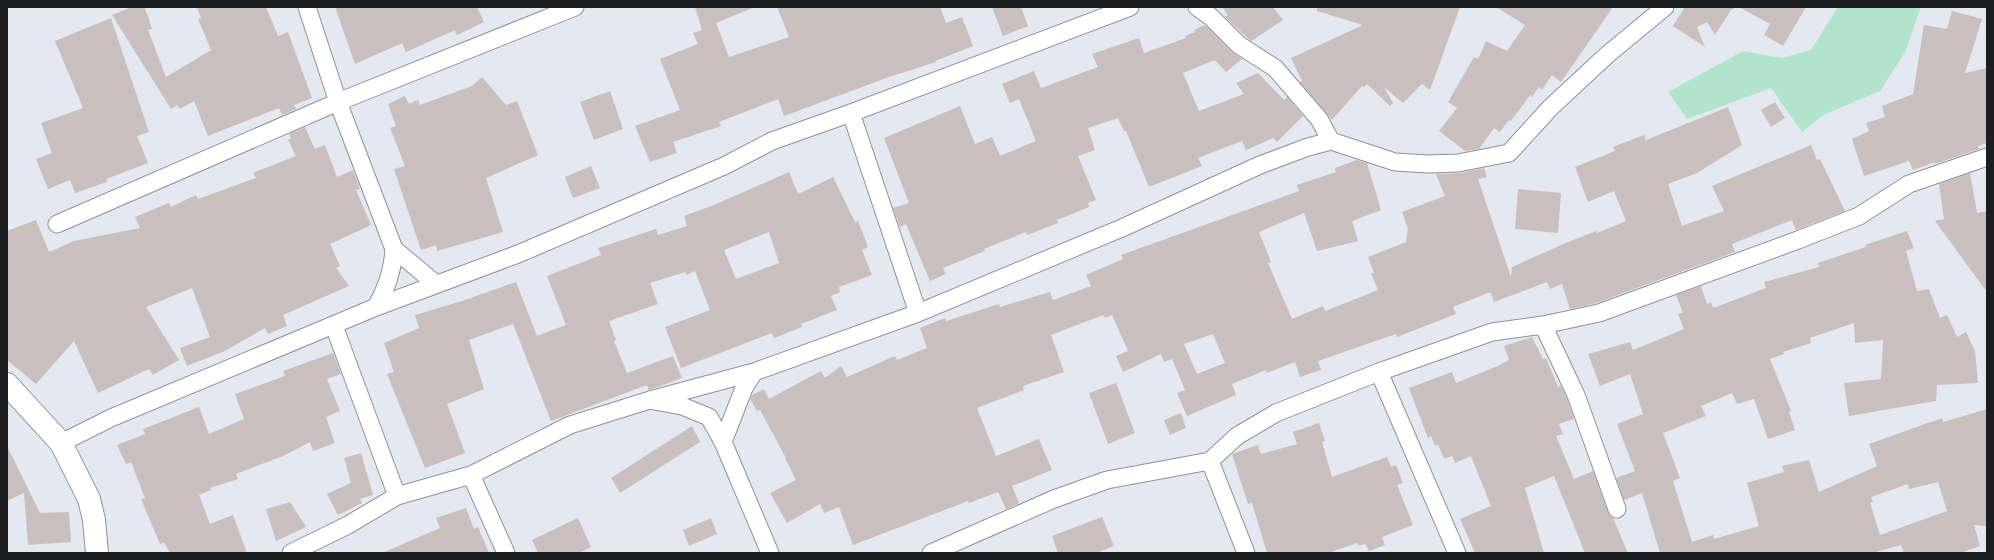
<svg xmlns="http://www.w3.org/2000/svg" width="1994" height="560" viewBox="0 0 1994 560" font-family="Roboto,sans-serif">
<rect width="100%" height="100%" fill="#e4e8f0"/>
<path fill="#b1e4cb" d="M 1838,7 L 1921,7 L 1905,52 L 1880,91 L 1823,115 L 1802,132 L 1771,88 L 1687,119 L 1668,92 L 1743,51 L 1782,58 L 1811,50 Z"/>
<path fill="#c9bfbe" fill-rule="evenodd" d="M 132,7 L 144,7 L 148,16 L 152,29 L 148,30 L 166,77 L 211,50 L 198,19 L 201,18 L 197,7 L 266,7 L 278,36 L 288,32 L 312,98 L 294,105 L 296,109 L 282,115 L 279,108 L 208,136 L 194,101 L 180,109 L 177,105 L 171,109 L 112,15 Z
M 335,7 L 477,7 L 484,22 L 457,35 L 455,30 L 406,52 L 402,43 L 355,64 Z
M 695,7 L 755,7 L 716,23 L 729,57 L 789,37 L 777,7 L 940,7 L 946,23 L 962,17 L 973,46 L 935,61 L 936,62 L 889,77 L 784,116 L 778,99 L 719,122 L 721,126 L 673,142 L 677,153 L 650,162 L 635,126 L 680,110 L 660,59 L 698,44 L 693,33 L 702,30 Z
M 992,7 L 1021,7 L 1028,26 L 1003,36 Z
M 1222,7 L 1273,7 L 1283,20 L 1251,41 L 1225,17 L 1228,15 Z
M 1317,7 L 1460,7 L 1430,90 L 1422,84 L 1403,103 L 1384,87 L 1393,103 L 1390,106 L 1367,84 L 1364,87 L 1362,86 L 1332,120 L 1300,82 L 1302,81 L 1291,58 L 1363,25 L 1317,11 Z
M 1496,7 L 1613,7 L 1561,82 L 1552,75 L 1542,90 L 1539,87 L 1532,97 L 1530,95 L 1511,121 L 1509,120 L 1500,132 L 1494,128 L 1479,149 L 1465,151 L 1439,131 L 1457,108 L 1448,102 L 1474,57 L 1478,59 L 1486,41 L 1507,51 L 1525,25 Z
M 1685,7 L 1737,7 L 1731,10 L 1715,35 L 1707,22 L 1697,27 L 1705,47 L 1673,26 Z
M 1739,7 L 1806,7 L 1783,46 L 1764,35 L 1770,24 Z
M 1952,11 L 1982,19 L 1965,73 L 1987,68 L 1987,143 L 1978,146 L 1979,149 L 1935,164 L 1935,162 L 1913,170 L 1909,161 L 1864,176 L 1852,139 L 1869,131 L 1866,123 L 1885,117 L 1882,106 L 1913,94 L 1924,25 L 1947,29 Z
M 111,18 L 149,132 L 137,136 L 148,163 L 106,179 L 107,182 L 75,193 L 70,180 L 48,189 L 36,159 L 52,153 L 41,123 L 83,108 L 55,41 Z
M 1205,25 L 1232,52 L 1242,59 L 1226,72 L 1215,60 L 1183,73 L 1199,111 L 1244,94 L 1236,83 L 1258,73 L 1284,100 L 1287,97 L 1303,116 L 1277,142 L 1273,138 L 1246,150 L 1242,141 L 1198,158 L 1202,166 L 1149,187 L 1126,131 L 1124,131 L 1118,118 L 1088,128 L 1095,150 L 1078,156 L 1096,200 L 1088,203 L 1089,207 L 1057,220 L 1058,223 L 1027,235 L 1026,232 L 984,249 L 985,251 L 943,268 L 946,274 L 930,281 L 906,224 L 900,227 L 893,208 L 909,203 L 884,138 L 960,106 L 975,144 L 992,137 L 1000,156 L 1036,141 L 1019,99 L 1010,103 L 1002,84 L 1034,71 L 1041,88 L 1098,67 L 1092,54 L 1139,38 L 1144,53 L 1186,38 L 1185,36 L 1195,32 L 1194,30 Z
M 482,77 L 506,105 L 517,101 L 538,155 L 486,178 L 503,232 L 437,251 L 436,245 L 421,250 L 394,169 L 405,166 L 390,128 L 396,126 L 388,104 L 405,96 L 409,104 L 418,100 L 420,105 L 472,86 Z
M 610,91 L 623,129 L 594,140 L 580,102 Z
M 1775,102 L 1785,118 L 1771,127 L 1761,110 Z
M 1728,107 L 1742,145 L 1697,173 L 1668,184 L 1682,226 L 1724,211 L 1712,186 L 1811,145 L 1817,160 L 1820,159 L 1845,211 L 1796,230 L 1792,220 L 1732,244 L 1735,252 L 1596,303 L 1570,309 L 1562,284 L 1550,289 L 1547,282 L 1494,302 L 1491,293 L 1488,293 L 1453,307 L 1456,314 L 1397,337 L 1396,334 L 1318,361 L 1321,370 L 1300,377 L 1295,362 L 1267,373 L 1266,370 L 1232,384 L 1236,395 L 1187,416 L 1177,393 L 1185,390 L 1172,359 L 1164,362 L 1161,354 L 1123,372 L 1116,356 L 1128,351 L 1112,315 L 1105,318 L 1103,315 L 1051,335 L 1064,372 L 1023,386 L 1024,390 L 977,408 L 996,456 L 1039,439 L 1052,470 L 1012,486 L 1019,503 L 1006,509 L 998,492 L 969,503 L 968,501 L 853,545 L 839,507 L 824,513 L 820,504 L 787,523 L 770,493 L 796,480 L 785,458 L 786,458 L 760,410 L 757,411 L 750,399 L 752,395 L 764,389 L 769,399 L 821,371 L 825,378 L 841,366 L 847,377 L 895,356 L 897,360 L 927,348 L 920,328 L 945,318 L 946,321 L 999,304 L 1000,307 L 1050,292 L 1053,300 L 1091,286 L 1086,275 L 1123,259 L 1121,255 L 1299,191 L 1297,185 L 1336,172 L 1335,168 L 1357,160 L 1367,163 L 1381,210 L 1352,221 L 1358,241 L 1317,251 L 1304,213 L 1259,232 L 1271,262 L 1268,263 L 1292,319 L 1323,306 L 1325,311 L 1378,290 L 1371,274 L 1374,273 L 1368,257 L 1406,242 L 1408,229 L 1402,212 L 1445,196 L 1436,174 L 1460,173 L 1484,168 L 1487,177 L 1478,179 L 1511,277 L 1512,267 L 1561,245 L 1596,231 L 1597,233 L 1626,221 L 1614,191 L 1588,202 L 1575,167 L 1615,151 L 1613,147 L 1644,135 L 1646,140 ZM 1213,334 L 1225,363 L 1197,374 L 1184,344 Z
M 305,127 L 315,149 L 325,145 L 337,177 L 353,170 L 360,189 L 356,190 L 371,225 L 330,244 L 340,266 L 336,268 L 349,286 L 283,315 L 287,326 L 268,334 L 265,328 L 225,351 L 187,366 L 180,348 L 210,337 L 192,288 L 151,305 L 146,307 L 179,360 L 153,375 L 149,369 L 98,393 L 74,341 L 36,384 L 7,360 L 7,231 L 36,220 L 49,252 L 74,241 L 140,228 L 135,217 L 169,203 L 171,207 L 196,195 L 198,199 L 256,178 L 253,173 L 296,156 L 288,140 L 291,138 L 289,134 Z
M 591,166 L 600,188 L 573,198 L 565,177 Z
M 789,172 L 798,194 L 833,177 L 855,222 L 858,221 L 868,247 L 862,250 L 872,275 L 839,287 L 840,292 L 831,296 L 837,310 L 801,324 L 802,327 L 774,338 L 772,333 L 681,368 L 665,327 L 710,310 L 695,271 L 687,275 L 685,272 L 650,283 L 658,304 L 609,321 L 616,340 L 614,341 L 627,373 L 673,356 L 682,378 L 649,390 L 647,385 L 551,421 L 513,324 L 469,340 L 484,389 L 447,404 L 465,453 L 425,468 L 387,374 L 394,372 L 384,343 L 419,328 L 415,315 L 462,301 L 516,282 L 537,336 L 566,325 L 547,276 L 601,255 L 598,248 L 656,229 L 658,235 L 687,226 L 684,216 L 714,205 ZM 769,232 L 779,263 L 736,279 L 724,250 Z
M 1970,173 L 1977,213 L 1987,211 L 1987,292 L 1935,221 L 1944,219 L 1939,184 Z
M 1518,189 L 1561,193 L 1558,233 L 1515,229 Z
M 1907,231 L 1914,248 L 1906,251 L 1917,291 L 1929,289 L 1940,318 L 1947,315 L 1957,337 L 1966,332 L 1975,351 L 1978,383 L 1937,385 L 1936,401 L 1849,416 L 1844,383 L 1881,379 L 1883,340 L 1855,343 L 1854,323 L 1810,338 L 1811,343 L 1783,352 L 1784,354 L 1770,359 L 1791,411 L 1789,412 L 1795,430 L 1768,439 L 1754,399 L 1737,404 L 1732,393 L 1701,406 L 1706,416 L 1663,433 L 1680,478 L 1673,481 L 1692,542 L 1713,535 L 1714,539 L 1759,526 L 1747,483 L 1784,472 L 1782,466 L 1809,460 L 1819,492 L 1877,466 L 1869,444 L 1942,418 L 1943,422 L 1987,409 L 1987,526 L 1974,525 L 1980,546 L 1960,553 L 1904,553 L 1901,545 L 1872,553 L 1660,553 L 1642,493 L 1624,500 L 1616,478 L 1635,471 L 1617,424 L 1643,414 L 1630,374 L 1600,386 L 1588,354 L 1630,342 L 1633,350 L 1684,329 L 1678,314 L 1683,313 L 1676,295 L 1701,286 L 1707,304 L 1711,302 L 1713,308 L 1766,288 L 1764,282 L 1819,267 L 1818,263 L 1866,247 L 1865,245 ZM 1938,482 L 1947,511 L 1880,535 L 1870,503 L 1873,501 L 1871,497 L 1908,484 L 1909,489 Z
M 1532,337 L 1543,359 L 1546,358 L 1558,387 L 1561,386 L 1567,399 L 1574,419 L 1559,424 L 1563,434 L 1556,436 L 1574,479 L 1593,471 L 1608,512 L 1613,518 L 1628,553 L 1585,553 L 1554,476 L 1525,488 L 1544,553 L 1475,553 L 1460,519 L 1491,506 L 1471,456 L 1455,463 L 1452,456 L 1444,459 L 1438,444 L 1435,446 L 1431,436 L 1428,438 L 1409,388 L 1452,372 L 1456,383 L 1498,366 L 1509,360 L 1504,346 Z
M 333,353 L 341,374 L 327,379 L 340,411 L 326,417 L 335,443 L 313,451 L 310,442 L 283,456 L 236,474 L 238,479 L 210,488 L 211,490 L 199,495 L 210,524 L 233,515 L 247,553 L 170,553 L 164,542 L 160,544 L 141,499 L 145,498 L 131,462 L 126,464 L 117,445 L 145,434 L 143,429 L 199,407 L 209,434 L 244,419 L 235,394 L 285,376 L 283,371 Z
M 1116,383 L 1135,433 L 1108,444 L 1089,393 Z
M 1181,413 L 1186,428 L 1170,435 L 1164,420 Z
M 1319,423 L 1325,441 L 1322,442 L 1332,477 L 1387,457 L 1391,467 L 1396,465 L 1403,483 L 1397,485 L 1413,525 L 1382,537 L 1385,545 L 1369,551 L 1365,544 L 1359,546 L 1357,543 L 1328,553 L 1267,553 L 1252,503 L 1248,504 L 1232,454 L 1258,445 L 1261,454 L 1297,444 L 1293,432 Z
M 692,426 L 700,442 L 620,493 L 611,478 Z
M 7,446 L 40,513 L 69,512 L 71,542 L 28,545 L 24,493 L 7,501 Z
M 361,453 L 373,495 L 360,499 L 362,503 L 338,515 L 327,494 L 351,483 L 344,458 Z
M 290,502 L 306,527 L 276,541 L 266,509 Z
M 466,508 L 474,529 L 478,527 L 489,553 L 382,553 L 440,528 L 436,518 Z
M 1102,517 L 1114,546 L 1096,553 L 1058,553 L 1052,536 Z
M 578,518 L 591,547 L 579,553 L 538,553 L 532,540 Z
M 711,518 L 717,534 L 689,546 L 683,530 Z"/>
<g fill="none" stroke-linecap="round" stroke-linejoin="round">
<g stroke="#8e9299" stroke-width="19">
<path id="street" d="M 307,7 L 338,102 L 394,249 C 393,271 387,288 376,307
M 1197,7 L 1211,17 L 1239,45 L 1275,68 L 1319,119 L 1331,141
M 851,113 L 918,313
M 57,224 L 338,102 L 575,7
M 394,249 L 436,284
M 1543,325 L 1576,395 L 1617,509
M 334,326 L 397,496
M 1379,372 L 1457,553
M 654,401 L 682,406 L 709,417 L 723,442 L 770,553
M 723,442 L 744,388 L 754,372
M 61,443 L 111,418 L 376,307 L 518,254 L 724,166 L 772,141 L 851,113 L 1130,7
M 1210,461 L 1246,553
M 471,475 L 506,553
M 291,553 L 348,525 L 397,496 L 471,475 L 570,425 L 650,400 L 754,372 L 918,313 L 1122,228 L 1260,165 L 1308,147 L 1331,141 L 1395,162 L 1428,164 L 1458,163 L 1509,153 L 1550,108 L 1607,55 L 1665,7
M 931,553 L 1054,499 L 1107,480 L 1210,461 L 1237,436 L 1276,413 L 1379,372 L 1492,332 L 1543,325 L 1599,313 L 1798,240 L 1859,216 L 1909,184 L 1987,157"/>
</g>
<g stroke="#8e9299" stroke-width="24">
<path id="secondary" d="M 7,384 L 61,443 L 89,499 L 94,520 L 97,553"/>
</g>
<use href="#street" stroke="#fff" stroke-width="17"/>
<use href="#secondary" stroke="#fff" stroke-width="22"/>
</g>
<rect width="1994" height="560" fill="none" stroke="#1c1d20" stroke-width="16"/>
</svg>
